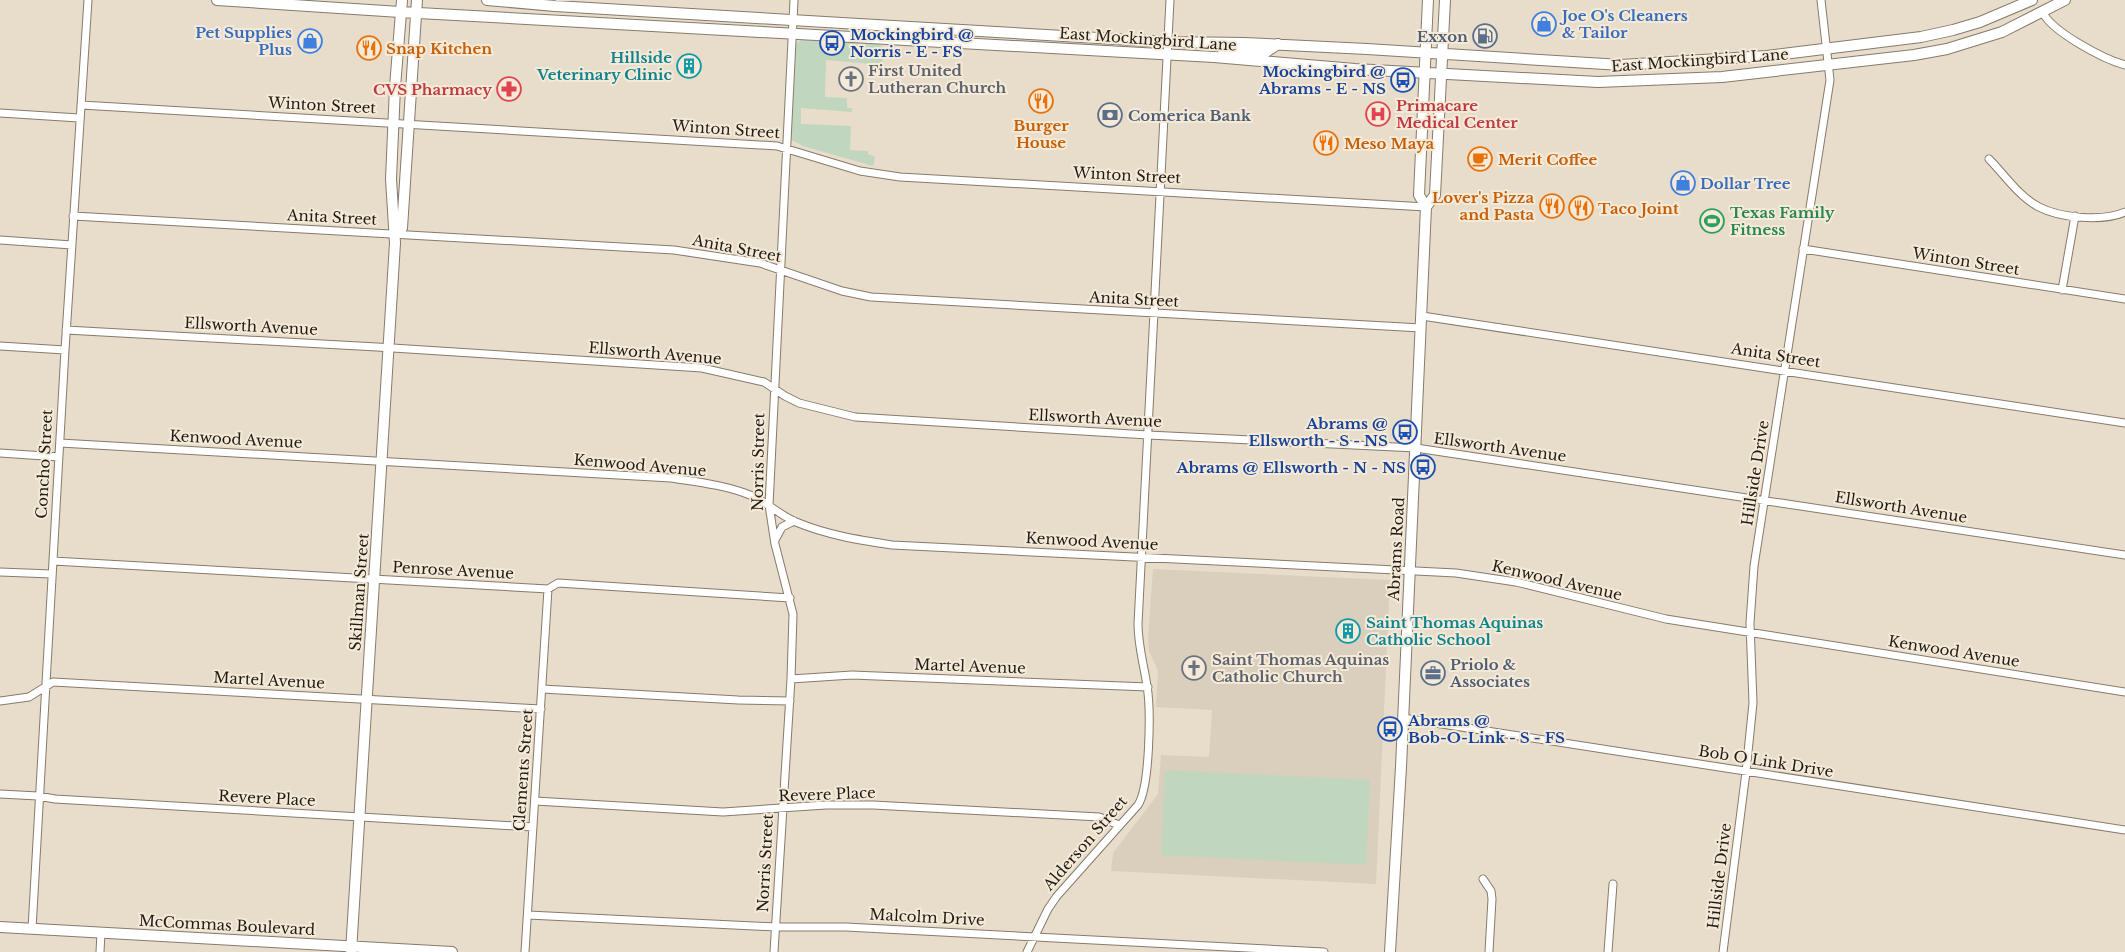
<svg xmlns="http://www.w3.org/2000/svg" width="2125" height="952" viewBox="0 0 2125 952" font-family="'Libre Baskerville',serif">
<rect width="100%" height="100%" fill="#e8ddcb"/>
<path fill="#d9cfbc" d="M 1153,569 L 1390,580 L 1376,884 L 1111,871 L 1113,853 L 1158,794 L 1161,755 L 1209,757 L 1212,710 L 1156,707 L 1158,671 L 1149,651 L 1148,638 Z"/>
<path fill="#c0d6bf" d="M 802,40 L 879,44 L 883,48 L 882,65 L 826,60 L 825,97 L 847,98 L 847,108 L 852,108 L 852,112 L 801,108 L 801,124 L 851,126 L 850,150 L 868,151 L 868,154 L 875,157 L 873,166 L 803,146 L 790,139 L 795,44 Z
M 1165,770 L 1370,780 L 1366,865 L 1161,855 Z"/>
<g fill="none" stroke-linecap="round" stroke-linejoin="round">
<g stroke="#867b6b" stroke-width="9">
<path id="street" d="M 2043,13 C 2053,32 2103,59 2125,65
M 81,105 L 777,146 L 860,171 L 900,177 L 1426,207
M 0,113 L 79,118
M 1989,159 C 2004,174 2019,197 2039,207 C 2060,218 2103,222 2125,212
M 73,216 L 674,250 L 760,263 L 842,291 L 871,297 L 1421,328
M 0,240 L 72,245
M 1803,249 L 2125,299
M 2062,290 L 2075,216
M 1422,316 L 2125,423
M 66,330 L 377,347 L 702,368 L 764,382 L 785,396 L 799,403 L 855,417 L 1148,435 L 1416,448 L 2125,555
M 0,346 L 65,350
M 60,443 L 671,478 C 697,482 725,485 750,495 C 766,501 779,515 796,522 C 827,535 859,540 892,545 L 1456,573 L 1516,582 L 1666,619 L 2125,692
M 0,453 L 59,457
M 775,540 L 782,527 L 794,521
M 53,561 L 548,589 L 558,583 L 790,598
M 0,572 L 52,574
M 791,679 L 852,675 L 1148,687
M 542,689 L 738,700 L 790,701
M 0,701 L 29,697 L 53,682 L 541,709
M 1403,718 L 2125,830
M 0,794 L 38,796 L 55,799 L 533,827
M 535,801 L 723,812 L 826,805 L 873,805 L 1099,817 L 1119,825
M 1483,879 L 1491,891 L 1492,899 L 1489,952
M 528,915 L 775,927 L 846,927 L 1324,952
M 32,929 L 65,350 L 88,0
M 100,952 L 101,933
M 525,952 L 548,589
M 774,952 L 791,679 L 793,614 L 775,544 L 769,505 L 794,0
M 1027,952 L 1048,909 L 1057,896 L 1138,805 C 1150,787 1151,709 1147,686 C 1144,665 1138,646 1138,624 L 1170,0
M 1608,952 L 1613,884
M 1723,952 L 1746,772 L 1753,703 L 1750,623 L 1754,566 L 1830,80 L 1821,0"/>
</g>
<g stroke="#867b6b" stroke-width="12">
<path id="secondary" d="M 217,0 L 400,12 L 1214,57 L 1355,69 L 1598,82 L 1722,77 L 1914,55 L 1947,49 L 2002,32 L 2065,0
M 487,0 L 555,6 L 859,24 L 1167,42 L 1244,43 L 1367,49 L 1621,65 L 1767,56 L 1921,37 L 1953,30 L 1980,22 L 2032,0
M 1222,55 L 1240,51 L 1266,52 L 1278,44
M 1426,207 L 1419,195 L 1428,0
M 395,235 L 402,228 L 417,0
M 0,927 L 452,952
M 351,952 L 395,243 L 391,179 L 395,87 L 402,0
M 1390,952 L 1401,767 L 1426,207 L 1435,195 L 1445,0"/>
</g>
<use href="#street" stroke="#fff" stroke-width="7"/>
<use href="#secondary" stroke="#fff" stroke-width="10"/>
</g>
<defs>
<g id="shop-ring" transform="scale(1.25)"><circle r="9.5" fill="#f5ead8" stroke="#3f7fe0" stroke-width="1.5"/><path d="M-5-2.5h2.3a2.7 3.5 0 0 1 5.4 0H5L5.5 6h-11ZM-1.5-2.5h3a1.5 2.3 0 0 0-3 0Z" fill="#3f7fe0"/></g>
<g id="fuel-ring" transform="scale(1.25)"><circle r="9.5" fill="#f5ead8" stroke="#5c6f8a" stroke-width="1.5"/><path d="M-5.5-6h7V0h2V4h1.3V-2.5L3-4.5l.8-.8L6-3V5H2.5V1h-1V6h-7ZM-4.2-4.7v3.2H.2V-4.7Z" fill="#5c6f8a"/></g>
<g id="bus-ring" transform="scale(1.25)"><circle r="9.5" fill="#f5ead8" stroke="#1a4fb4" stroke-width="1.5"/><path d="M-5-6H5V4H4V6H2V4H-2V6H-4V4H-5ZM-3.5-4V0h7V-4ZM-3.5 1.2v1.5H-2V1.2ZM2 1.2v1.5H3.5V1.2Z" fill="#1a4fb4"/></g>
<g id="restaurant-ring" transform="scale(1.25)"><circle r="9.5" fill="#f5ead8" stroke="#e8710a" stroke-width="1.5"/><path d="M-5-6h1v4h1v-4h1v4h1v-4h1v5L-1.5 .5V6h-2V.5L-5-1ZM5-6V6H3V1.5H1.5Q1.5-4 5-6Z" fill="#e8710a"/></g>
<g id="building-ring" transform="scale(1.25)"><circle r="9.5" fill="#f5ead8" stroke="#0f9aa8" stroke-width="1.5"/><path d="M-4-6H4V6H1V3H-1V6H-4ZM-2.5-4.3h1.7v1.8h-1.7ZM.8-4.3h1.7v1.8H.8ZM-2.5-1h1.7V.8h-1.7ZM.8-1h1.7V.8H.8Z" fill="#0f9aa8"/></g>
<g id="church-ring" transform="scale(1.25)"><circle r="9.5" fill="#f5ead8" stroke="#6b7280" stroke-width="1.5"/><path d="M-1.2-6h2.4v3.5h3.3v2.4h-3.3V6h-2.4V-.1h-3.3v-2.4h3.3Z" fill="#6b7280"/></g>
<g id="pharmacy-ring" transform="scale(1.25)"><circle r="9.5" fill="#f5ead8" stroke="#e0444e" stroke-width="1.5"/><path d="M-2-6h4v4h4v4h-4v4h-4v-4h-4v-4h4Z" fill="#e0444e"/></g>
<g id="hospital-ring" transform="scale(1.25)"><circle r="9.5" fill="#f5ead8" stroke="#e0444e" stroke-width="1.5"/><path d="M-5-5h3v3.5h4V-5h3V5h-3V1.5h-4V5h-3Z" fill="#e0444e"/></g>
<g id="bank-ring" transform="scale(1.25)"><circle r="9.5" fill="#f5ead8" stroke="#5c6f8a" stroke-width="1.5"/><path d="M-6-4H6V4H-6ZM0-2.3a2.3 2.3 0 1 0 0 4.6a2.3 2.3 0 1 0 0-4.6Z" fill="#5c6f8a"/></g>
<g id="cafe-ring" transform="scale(1.25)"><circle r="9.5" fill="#f5ead8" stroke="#e8710a" stroke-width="1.5"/><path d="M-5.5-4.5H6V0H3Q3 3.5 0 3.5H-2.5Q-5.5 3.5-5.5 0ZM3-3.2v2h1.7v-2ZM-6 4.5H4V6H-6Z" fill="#e8710a"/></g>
<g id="stadium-ring" transform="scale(1.25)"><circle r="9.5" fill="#f5ead8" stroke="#2e9e5b" stroke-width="1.5"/><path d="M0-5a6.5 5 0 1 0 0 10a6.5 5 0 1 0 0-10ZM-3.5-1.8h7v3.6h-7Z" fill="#2e9e5b"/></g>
<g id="office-ring" transform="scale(1.25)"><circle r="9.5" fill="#f5ead8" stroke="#5c6f8a" stroke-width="1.5"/><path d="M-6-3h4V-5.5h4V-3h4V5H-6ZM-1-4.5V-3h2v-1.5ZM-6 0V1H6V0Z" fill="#5c6f8a"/></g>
</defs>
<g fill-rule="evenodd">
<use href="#shop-ring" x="1544" y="24"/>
<use href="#fuel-ring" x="1485" y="36"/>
<use href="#shop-ring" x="310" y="41"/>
<use href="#bus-ring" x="832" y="43"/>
<use href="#restaurant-ring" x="369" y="48"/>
<use href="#building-ring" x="689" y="66"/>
<use href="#church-ring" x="851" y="79"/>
<use href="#bus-ring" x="1403" y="80"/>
<use href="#pharmacy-ring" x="509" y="89"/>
<use href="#restaurant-ring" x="1041" y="101"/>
<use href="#hospital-ring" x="1378" y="114"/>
<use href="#bank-ring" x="1110" y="115"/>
<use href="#restaurant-ring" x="1326" y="143"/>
<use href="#cafe-ring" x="1480" y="159"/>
<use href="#shop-ring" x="1683" y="183"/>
<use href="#restaurant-ring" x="1552" y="206"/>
<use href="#restaurant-ring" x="1581" y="208"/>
<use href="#stadium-ring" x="1712" y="221"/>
<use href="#bus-ring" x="1405" y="432"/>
<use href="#bus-ring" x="1423" y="467"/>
<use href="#building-ring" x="1348" y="631"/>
<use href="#church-ring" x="1194" y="668"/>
<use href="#office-ring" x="1433" y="673"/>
<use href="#bus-ring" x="1390" y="729"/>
</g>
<g text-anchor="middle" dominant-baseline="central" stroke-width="4" stroke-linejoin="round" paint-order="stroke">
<g font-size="15" font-weight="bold" fill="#366cbe" stroke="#f5ead8" text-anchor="start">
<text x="1562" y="15">Joe O's Cleaners<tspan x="1562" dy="17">&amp; Tailor</tspan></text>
<text x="292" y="32" text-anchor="end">Pet Supplies<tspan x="292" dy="17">Plus</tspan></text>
<text x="1700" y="183">Dollar Tree</text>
</g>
<g font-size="15" font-weight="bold" fill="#164399" stroke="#f5ead8" text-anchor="end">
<text x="850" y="34" text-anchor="start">Mockingbird @<tspan x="850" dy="17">Norris - E - FS</tspan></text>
<text x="1386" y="71">Mockingbird @<tspan x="1386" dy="17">Abrams - E - NS</tspan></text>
<text x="1388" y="423">Abrams @<tspan x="1388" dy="17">Ellsworth - S - NS</tspan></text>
<text x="1406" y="467">Abrams @ Ellsworth - N - NS</text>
<text x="1408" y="720" text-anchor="start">Abrams @<tspan x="1408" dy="17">Bob-O-Link - S - FS</tspan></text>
</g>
<g font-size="15" font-weight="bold" fill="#4e5e75" stroke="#f5ead8" text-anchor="start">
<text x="1468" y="36" text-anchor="end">Exxon</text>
<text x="1128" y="115">Comerica Bank</text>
<text x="1450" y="664">Priolo &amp;<tspan x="1450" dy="17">Associates</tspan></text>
</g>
<g font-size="15" fill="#201c16" stroke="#f5ead8">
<text transform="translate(1148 39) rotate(4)">East Mockingbird Lane</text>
<text transform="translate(1700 60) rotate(-4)">East Mockingbird Lane</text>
<text transform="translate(322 105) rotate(3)">Winton Street</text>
<text transform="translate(726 129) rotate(4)">Winton Street</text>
<text transform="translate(1127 175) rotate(3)">Winton Street</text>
<text transform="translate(332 217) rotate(3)">Anita Street</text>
<text transform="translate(737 248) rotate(11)">Anita Street</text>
<text transform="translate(1966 261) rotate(9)">Winton Street</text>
<text transform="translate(1134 299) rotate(3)">Anita Street</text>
<text transform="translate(251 326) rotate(3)">Ellsworth Avenue</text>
<text transform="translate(655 353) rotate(5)">Ellsworth Avenue</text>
<text transform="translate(1776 355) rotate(9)">Anita Street</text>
<text transform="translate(1095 418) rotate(3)">Ellsworth Avenue</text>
<text transform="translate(236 439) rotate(3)">Kenwood Avenue</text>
<text transform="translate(1500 447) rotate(8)">Ellsworth Avenue</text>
<text transform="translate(758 462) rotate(-89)">Norris Street</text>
<text transform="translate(44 464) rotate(-87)">Concho Street</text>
<text transform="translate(640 465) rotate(5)">Kenwood Avenue</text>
<text transform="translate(1755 473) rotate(-81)">Hillside Drive</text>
<text transform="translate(1901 507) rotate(9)">Ellsworth Avenue</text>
<text transform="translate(1092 541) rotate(3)">Kenwood Avenue</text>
<text transform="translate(1396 549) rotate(-87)">Abrams Road</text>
<text transform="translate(453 570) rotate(3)">Penrose Avenue</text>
<text transform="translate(1557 580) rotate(13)">Kenwood Avenue</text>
<text transform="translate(359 592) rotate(-86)">Skillman Street</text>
<text transform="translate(1954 651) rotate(9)">Kenwood Avenue</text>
<text transform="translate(970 666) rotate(2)">Martel Avenue</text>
<text transform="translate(269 680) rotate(3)">Martel Avenue</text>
<text transform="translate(1766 761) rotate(9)">Bob O Link Drive</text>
<text transform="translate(523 770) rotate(-86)">Clements Street</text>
<text transform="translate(827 794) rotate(-2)">Revere Place</text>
<text transform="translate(267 798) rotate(3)">Revere Place</text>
<text transform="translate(1085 843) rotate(-49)">Alderson Street</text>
<text transform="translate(765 863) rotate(-87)">Norris Street</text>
<text transform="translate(1719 876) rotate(-83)">Hillside Drive</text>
<text transform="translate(927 917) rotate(3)">Malcolm Drive</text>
<text transform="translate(227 925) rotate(3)">McCommas Boulevard</text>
</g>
<g font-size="15" font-weight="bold" fill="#c56008" stroke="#f5ead8" text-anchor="start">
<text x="386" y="48">Snap Kitchen</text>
<text x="1041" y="125" text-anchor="middle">Burger<tspan x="1041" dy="17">House</tspan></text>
<text x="1344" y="143">Meso Maya</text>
<text x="1498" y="159">Merit Coffee</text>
<text x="1534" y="197" text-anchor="end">Lover's Pizza<tspan x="1534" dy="17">and Pasta</tspan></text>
<text x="1598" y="208">Taco Joint</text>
</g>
<g font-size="15" font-weight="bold" fill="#0d838f" stroke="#f5ead8" text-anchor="end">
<text x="672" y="57">Hillside<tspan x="672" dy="17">Veterinary Clinic</tspan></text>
<text x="1366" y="622" text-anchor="start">Saint Thomas Aquinas<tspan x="1366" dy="17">Catholic School</tspan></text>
</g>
<g font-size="15" font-weight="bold" fill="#5b616d" stroke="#f5ead8" text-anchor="start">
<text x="868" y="70">First United<tspan x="868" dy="17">Lutheran Church</tspan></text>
<text x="1212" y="659">Saint Thomas Aquinas<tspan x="1212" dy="17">Catholic Church</tspan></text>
</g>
<g font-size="15" font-weight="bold" fill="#be3a42" stroke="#f5ead8" text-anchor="end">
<text x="492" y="89">CVS Pharmacy</text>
<text x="1396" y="105" text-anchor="start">Primacare<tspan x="1396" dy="17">Medical Center</tspan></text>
</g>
<g font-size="15" font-weight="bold" fill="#27864d" stroke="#f5ead8" text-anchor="start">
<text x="1730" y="212">Texas Family<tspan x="1730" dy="17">Fitness</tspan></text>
</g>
</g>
</svg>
